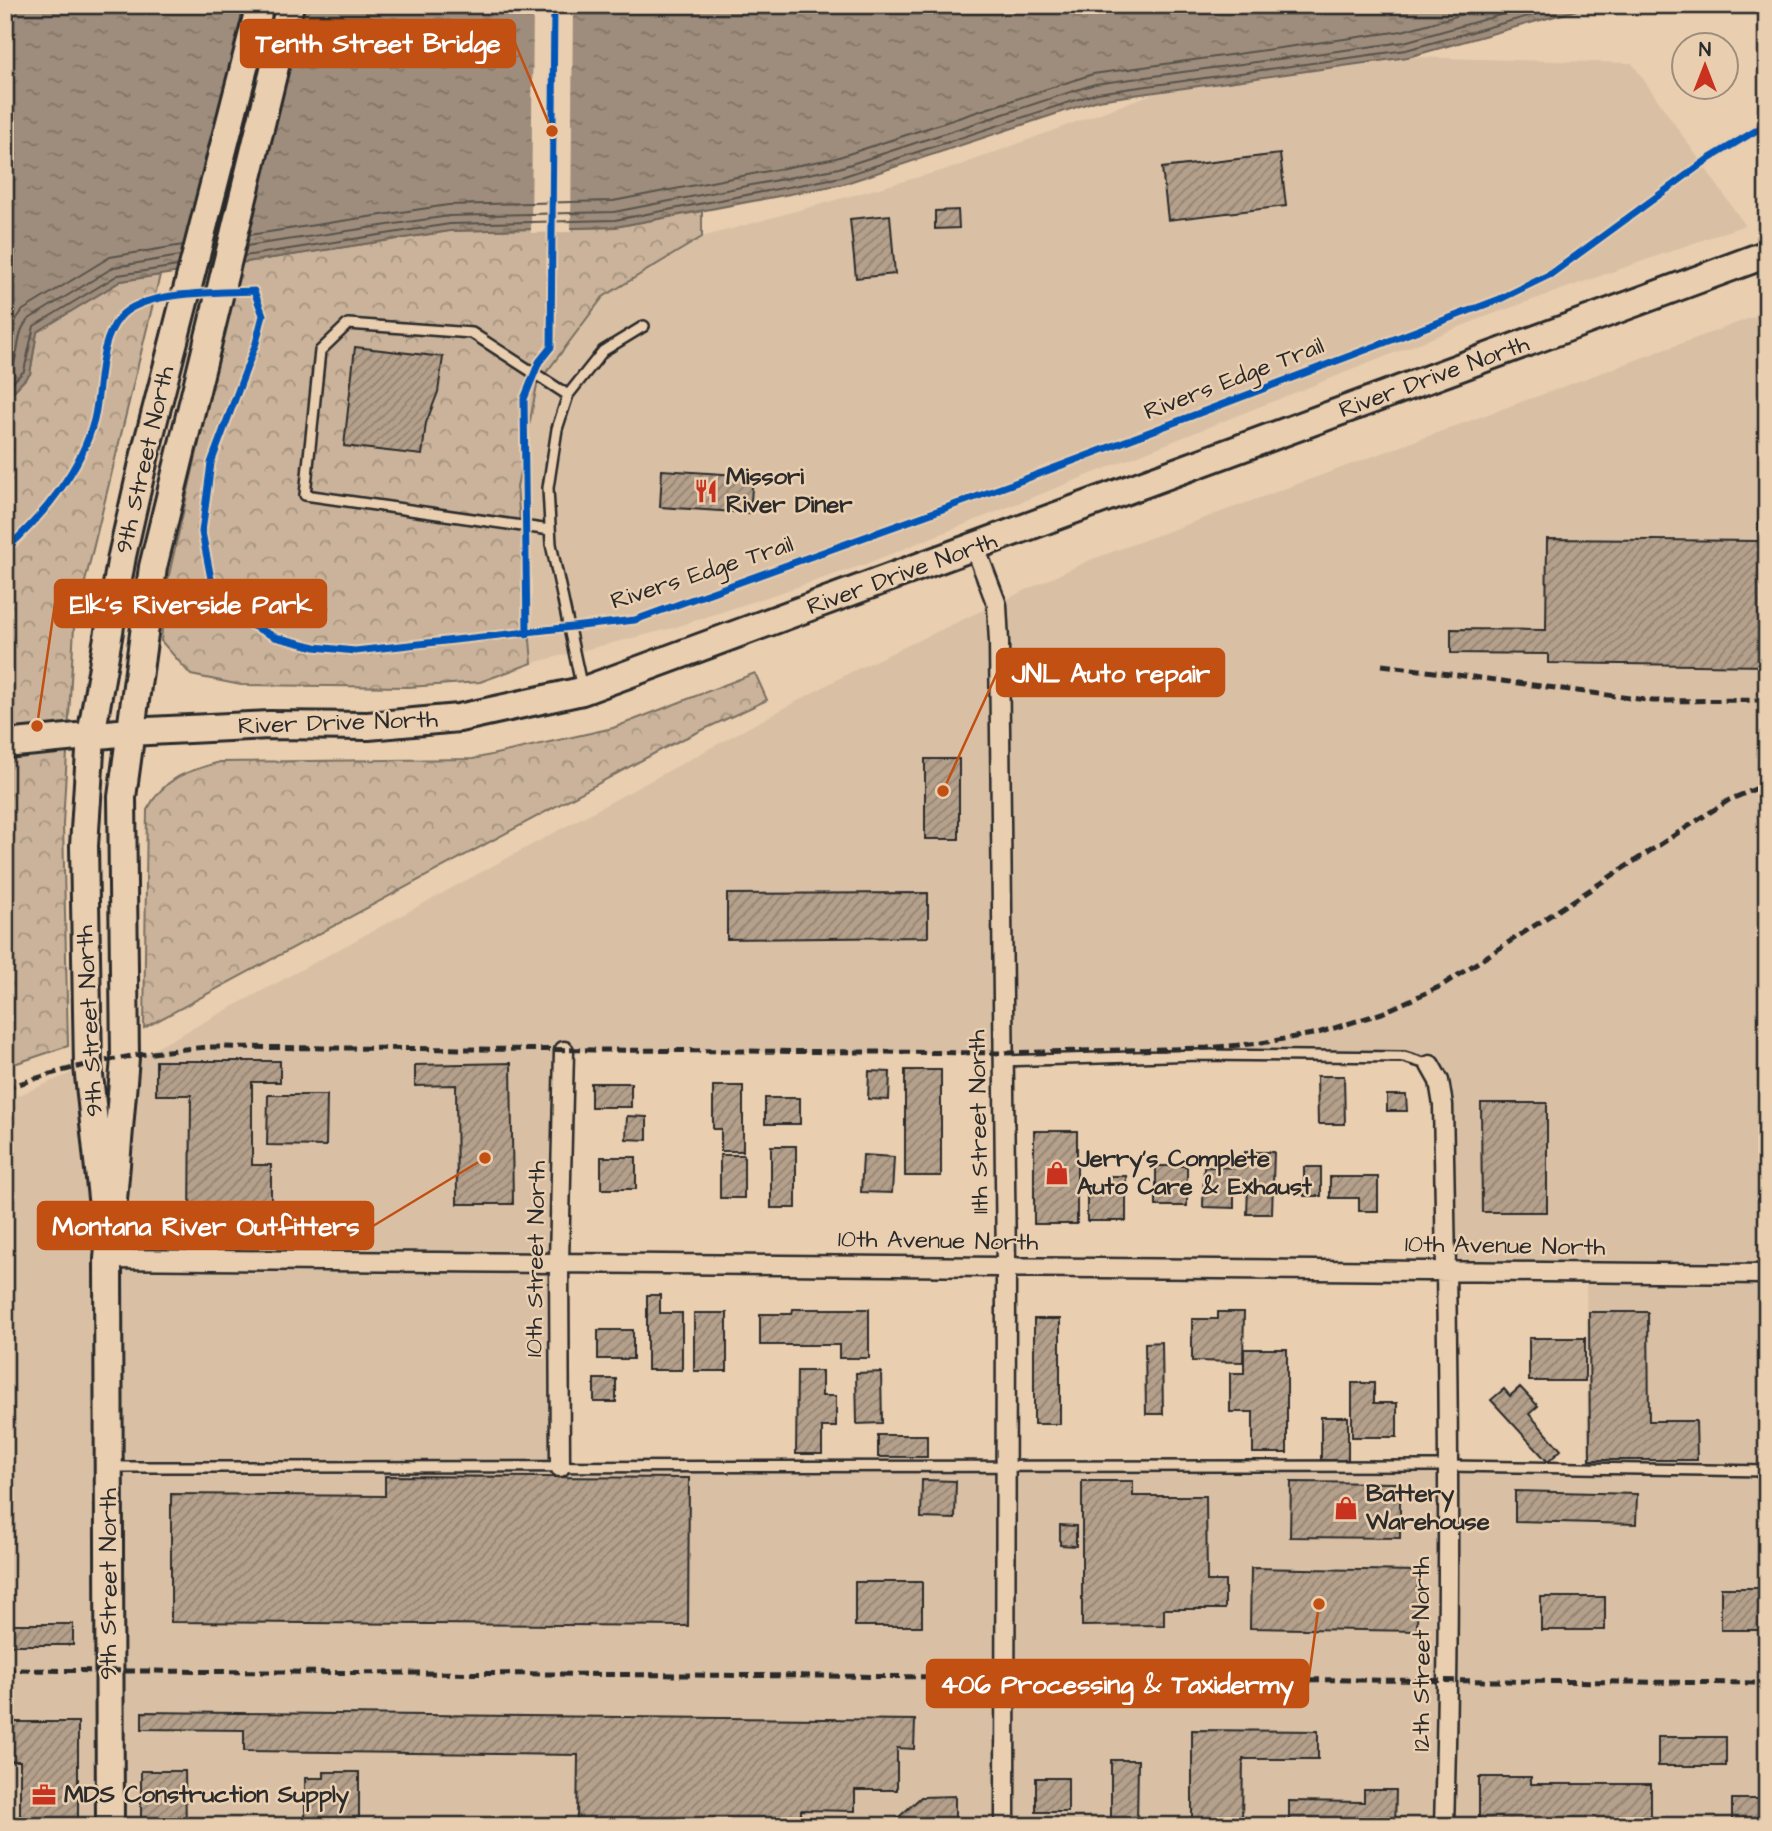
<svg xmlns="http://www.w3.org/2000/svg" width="1772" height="1831" viewBox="0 0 1772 1831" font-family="'Architects Daughter',sans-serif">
<defs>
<pattern id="forest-crowns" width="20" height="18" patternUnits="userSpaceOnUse" patternTransform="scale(1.75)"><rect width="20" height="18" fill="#cab39a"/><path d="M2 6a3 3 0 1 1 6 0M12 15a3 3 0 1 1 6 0" fill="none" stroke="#a4927e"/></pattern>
<pattern id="water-ripples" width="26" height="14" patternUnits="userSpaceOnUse" patternTransform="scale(1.75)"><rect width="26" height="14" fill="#9e8d7b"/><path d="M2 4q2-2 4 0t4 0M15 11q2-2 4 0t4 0" fill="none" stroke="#817365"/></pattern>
<pattern id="building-hatch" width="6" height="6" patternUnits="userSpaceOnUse" patternTransform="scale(1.75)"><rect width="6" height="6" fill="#b4a08b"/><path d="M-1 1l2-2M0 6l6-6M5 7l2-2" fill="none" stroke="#938372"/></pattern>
</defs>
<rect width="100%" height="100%" fill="#e9ceb0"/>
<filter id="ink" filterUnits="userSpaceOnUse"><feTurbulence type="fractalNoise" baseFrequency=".0143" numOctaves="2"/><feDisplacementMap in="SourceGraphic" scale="14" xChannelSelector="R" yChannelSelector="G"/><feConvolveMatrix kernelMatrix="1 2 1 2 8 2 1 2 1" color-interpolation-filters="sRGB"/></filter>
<g filter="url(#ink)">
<path fill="#d9c0a5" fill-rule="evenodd" d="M 1408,57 L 1632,63 L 1745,225 L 1487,316 L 863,565 L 673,628 L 532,663 L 517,487 L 537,385 L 603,297 L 702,237 L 955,167 L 1157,92 Z
M 1767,312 L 1767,1826 L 5,1826 L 5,1101 L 88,1066 L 108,1254 L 125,1058 L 147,1053 L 853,671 L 1090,560 ZM 565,1051 L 1404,1057 L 1430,1065 L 1443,1105 L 1446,1270 L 1586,1272 L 1588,1468 L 560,1467 Z"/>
<path fill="url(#forest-crowns)" stroke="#7a6f62" stroke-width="2" d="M 702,211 L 702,237 L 603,297 L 537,385 L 517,487 L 532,663 L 480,682 L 408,687 L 241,685 L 191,675 L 161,641 L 166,588 L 240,263 L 450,231 L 615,227 Z
M 160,275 L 74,627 L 63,824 L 68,1046 L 5,1067 L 5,400 L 30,374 L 37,332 L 121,281 Z
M 755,673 L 767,700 L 668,746 L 144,1028 L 147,810 C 165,777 185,772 220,762 L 473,759 L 613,728 Z"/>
<path fill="url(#water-ripples)" stroke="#70665b" stroke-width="2" d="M 5,5 L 1595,5 L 1408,57 L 1098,100 L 843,184 L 615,227 L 450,231 L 121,281 L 37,332 L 30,374 L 5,400 Z"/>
<path fill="#e9ceb0" d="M 533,5 L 573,5 L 571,232 L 531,233 Z"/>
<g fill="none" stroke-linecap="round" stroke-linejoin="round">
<path stroke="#59524b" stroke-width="2" d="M 249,235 L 448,205 L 613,201 L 836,158 L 1093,74 L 1402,31 L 1496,5
M 246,246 L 449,216 L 614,212 L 839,168 L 1095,84 L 1404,42 L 1536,5
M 244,256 L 450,224 L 615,220 L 841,177 L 1097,93 L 1406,50 L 1568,5
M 5,362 L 12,325 L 23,310 L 110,257 L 183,245
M 5,377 C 23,359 13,334 29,319 L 114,267 L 180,256
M 5,390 L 24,371 L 34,326 L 118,275 L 178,266"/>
</g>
<path fill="url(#building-hatch)" stroke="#2b2b2b" stroke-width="2" d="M 1280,154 L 1286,206 L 1168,220 L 1162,168 Z
M 958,210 L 959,228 L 935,229 L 935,211 Z
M 890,215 L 895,274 L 856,278 L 850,219 Z
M 355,347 L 443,357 L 438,392 L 426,423 L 422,455 L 344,446 Z
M 662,470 L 753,476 L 750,513 L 660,507 Z
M 1759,488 L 1767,488 L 1767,666 L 1548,663 L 1548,654 L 1451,653 L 1451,629 L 1546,630 L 1547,539 L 1759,541 Z
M 925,759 L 959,759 L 959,839 L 925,839 Z
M 928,893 L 928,937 L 727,939 L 727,894 Z
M 156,1061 L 280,1061 L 280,1082 L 252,1082 L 252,1165 L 271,1165 L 271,1224 L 190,1224 L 191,1095 L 156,1095 Z
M 511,1063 L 513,1204 L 457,1204 L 456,1085 L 415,1086 L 415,1065 Z
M 905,1070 L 941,1070 L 941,1176 L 905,1176 Z
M 869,1071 L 890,1072 L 889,1100 L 868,1099 Z
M 1317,1076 L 1344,1076 L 1345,1124 L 1318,1124 Z
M 591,1083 L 631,1083 L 631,1107 L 591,1107 Z
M 713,1086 L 743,1086 L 743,1151 L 721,1151 L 721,1129 L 713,1129 Z
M 268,1095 L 327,1095 L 326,1146 L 267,1145 Z
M 1387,1095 L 1406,1095 L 1407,1111 L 1387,1111 Z
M 765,1098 L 800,1098 L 800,1124 L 765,1124 Z
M 1481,1103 L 1547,1103 L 1547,1212 L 1482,1212 Z
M 627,1116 L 647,1117 L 647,1140 L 626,1139 Z
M 1034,1131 L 1077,1131 L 1077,1224 L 1034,1224 Z
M 771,1146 L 796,1146 L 796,1208 L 771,1208 Z
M 1245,1152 L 1274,1152 L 1272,1214 L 1247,1214 L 1248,1187 L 1234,1187 L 1234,1208 L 1203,1207 L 1204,1167 L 1245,1168 Z
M 720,1155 L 744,1155 L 744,1198 L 720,1198 Z
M 863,1155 L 894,1157 L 892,1193 L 861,1192 Z
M 601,1157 L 636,1157 L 636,1189 L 601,1189 Z
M 1156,1166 L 1187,1166 L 1187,1206 L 1156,1206 Z
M 1304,1167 L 1321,1167 L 1321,1196 L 1304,1196 Z
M 1107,1176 L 1126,1176 L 1126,1221 L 1087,1221 L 1087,1190 L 1107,1190 Z
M 1330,1177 L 1378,1177 L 1378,1211 L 1359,1211 L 1359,1198 L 1330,1198 Z
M 647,1295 L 660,1295 L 660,1313 L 682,1313 L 682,1370 L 647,1370 Z
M 793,1309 L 869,1309 L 869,1358 L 839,1358 L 839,1345 L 760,1345 L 760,1314 L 792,1314 Z
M 1218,1312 L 1244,1312 L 1243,1362 L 1192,1361 L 1192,1319 L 1218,1319 Z
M 1589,1312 L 1648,1312 L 1649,1421 L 1696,1421 L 1697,1460 L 1590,1460 Z
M 694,1313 L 727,1313 L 727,1371 L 694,1371 Z
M 1034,1319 L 1060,1319 L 1060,1424 L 1034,1424 Z
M 598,1330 L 633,1330 L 633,1359 L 598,1359 Z
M 1529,1338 L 1585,1338 L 1585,1381 L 1529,1381 Z
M 1162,1342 L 1163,1414 L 1146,1414 L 1145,1343 Z
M 1244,1349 L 1287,1349 L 1287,1453 L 1253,1453 L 1253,1412 L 1230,1412 L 1230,1373 L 1244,1373 Z
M 797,1371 L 822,1371 L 822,1396 L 836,1396 L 836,1427 L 822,1427 L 822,1454 L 796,1454 Z
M 881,1372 L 882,1423 L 857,1424 L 856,1373 Z
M 594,1379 L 616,1379 L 616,1402 L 594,1402 Z
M 1352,1383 L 1374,1383 L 1374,1403 L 1397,1403 L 1397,1437 L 1352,1437 Z
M 1520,1387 L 1538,1406 L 1529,1414 L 1561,1450 L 1548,1462 L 1491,1400 L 1504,1389 L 1510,1396 Z
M 1321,1417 L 1348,1417 L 1348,1460 L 1321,1460 Z
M 878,1435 L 927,1435 L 927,1457 L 878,1457 Z
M 385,1476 L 689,1478 L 688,1626 L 171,1622 L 171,1494 L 385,1496 Z
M 922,1480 L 956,1481 L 955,1519 L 921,1518 Z
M 1082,1481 L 1133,1481 L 1133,1496 L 1206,1496 L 1207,1581 L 1225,1581 L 1225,1609 L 1164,1609 L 1164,1625 L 1082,1626 Z
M 1291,1482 L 1400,1483 L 1400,1538 L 1290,1537 Z
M 1515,1491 L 1637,1494 L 1636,1524 L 1515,1521 Z
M 1060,1525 L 1076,1526 L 1076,1546 L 1060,1545 Z
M 1251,1568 L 1418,1571 L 1417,1631 L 1250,1628 Z
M 855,1582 L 922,1582 L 922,1626 L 855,1626 Z
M 1721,1588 L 1767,1588 L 1767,1630 L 1721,1630 Z
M 1541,1597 L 1605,1597 L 1605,1630 L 1541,1630 Z
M 11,1624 L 73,1624 L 73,1645 L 11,1645 Z
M 142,1712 L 915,1720 L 914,1749 L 897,1748 L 897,1790 L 855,1790 L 855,1811 L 801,1810 L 801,1826 L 622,1826 L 622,1823 L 577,1823 L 578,1755 L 244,1751 L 244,1730 L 142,1729 Z
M 9,1722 L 78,1722 L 78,1826 L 20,1826 L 20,1761 L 9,1761 Z
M 1192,1730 L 1318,1731 L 1318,1759 L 1243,1759 L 1242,1823 L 1192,1823 Z
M 1658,1737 L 1726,1737 L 1726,1766 L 1658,1766 Z
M 1111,1760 L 1138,1760 L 1137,1826 L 1111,1826 Z
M 141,1771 L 185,1771 L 186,1826 L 141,1826 Z
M 324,1772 L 359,1772 L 359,1825 L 305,1825 L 305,1778 L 324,1778 Z
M 1479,1777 L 1531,1777 L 1531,1784 L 1651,1784 L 1651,1826 L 1479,1826 Z
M 1036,1778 L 1068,1778 L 1068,1812 L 1036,1812 Z
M 1364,1790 L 1396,1790 L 1395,1826 L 1274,1826 L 1274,1820 L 1289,1820 L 1289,1801 L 1364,1802 Z
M 955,1796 L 955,1826 L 889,1826 L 921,1797 Z
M 1732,1799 L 1767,1799 L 1767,1826 L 1732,1826 Z"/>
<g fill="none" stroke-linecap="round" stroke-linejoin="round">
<g stroke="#2b2b2b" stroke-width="14">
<path id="lane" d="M 550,530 L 305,495 L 320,351 L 348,324 L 472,333 L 568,395
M 582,689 L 551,544 L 548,488 L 557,429 L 568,395 L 603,351 L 644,326
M 1003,1061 L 1200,1055 L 1404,1057 L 1430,1065
M 110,1467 L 1447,1466 L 1767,1471"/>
</g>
<g stroke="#2b2b2b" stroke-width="23">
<path id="street" d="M 975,547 L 997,605 L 999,642 L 1006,1267 L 1005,1826
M 1430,1065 L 1439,1081 L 1443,1105 C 1448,1345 1451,1586 1444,1826
M 108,1259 L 1767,1274
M 560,1467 L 559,1261 L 564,1051"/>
</g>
<g stroke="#2b2b2b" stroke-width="32">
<path id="secondary" d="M 5,744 L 129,732 L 269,725 L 368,726 L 459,718 L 582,691 L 1767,254
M 102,1198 L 88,1066 L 84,846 L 91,736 L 122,556 L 145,454 L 260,5
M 110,1826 L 108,1259 L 125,1058 L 122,797 L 153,567 L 290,5"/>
</g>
<use href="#lane" stroke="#e9ceb0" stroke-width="9"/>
<use href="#street" stroke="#e9ceb0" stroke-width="18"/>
<use href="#secondary" stroke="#e9ceb0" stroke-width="26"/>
<path stroke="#2b2b2b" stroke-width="5" stroke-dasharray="10 5" stroke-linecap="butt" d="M 1382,665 L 1653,701 L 1767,700
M 5,1089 C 69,1065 141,1052 209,1047 L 1002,1053 L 1207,1048 L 1261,1043 L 1318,1033 L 1382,1013 L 1441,986 L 1729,800 L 1767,784
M 5,1670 L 1767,1683"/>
<g stroke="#e9ceb0" stroke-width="11">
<path id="cycleway" d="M 5,550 C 43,516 81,470 94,420 C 102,387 97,344 120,317 C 143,290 220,293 254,291 L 263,315 L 256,343 L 211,463 L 202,532 L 212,584 L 239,619 L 275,637 L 315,647 L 355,651 L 635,620 L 1012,484 L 1500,299 L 1551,274 L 1707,160 L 1767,124
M 527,634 L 524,399 L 539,362 L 551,347 L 554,5"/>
</g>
<use href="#cycleway" stroke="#0057b8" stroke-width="7"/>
</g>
</g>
<defs>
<g id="restaurant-bare" transform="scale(1.89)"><path d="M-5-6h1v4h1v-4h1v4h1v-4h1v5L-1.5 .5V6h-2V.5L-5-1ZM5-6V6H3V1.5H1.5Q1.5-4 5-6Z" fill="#c8321e" stroke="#e9ceb0" stroke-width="2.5" paint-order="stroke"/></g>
<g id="shop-bare" transform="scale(1.89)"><path d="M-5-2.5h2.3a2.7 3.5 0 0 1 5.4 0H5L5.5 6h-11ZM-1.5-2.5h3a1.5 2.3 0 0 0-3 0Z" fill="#c8321e" stroke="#e9ceb0" stroke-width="2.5" paint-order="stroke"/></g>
<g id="office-bare" transform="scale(1.89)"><path d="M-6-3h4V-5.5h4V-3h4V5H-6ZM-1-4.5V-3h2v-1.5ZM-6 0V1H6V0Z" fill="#c8321e" stroke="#e9ceb0" stroke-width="2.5" paint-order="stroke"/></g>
</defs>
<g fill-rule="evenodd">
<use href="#restaurant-bare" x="706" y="491"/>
<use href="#shop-bare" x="1057" y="1173"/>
<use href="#shop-bare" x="1346" y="1508"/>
<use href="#office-bare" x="44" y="1795"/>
</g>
<g text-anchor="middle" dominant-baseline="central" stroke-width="5" stroke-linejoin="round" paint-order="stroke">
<g font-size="24" fill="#2b2b2b" stroke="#e9ceb0">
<text transform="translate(1434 377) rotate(-20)">River Drive North</text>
<text transform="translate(1234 379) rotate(-21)">Rivers Edge Trail</text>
<text transform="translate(145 460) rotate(-77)">9th Street North</text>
<text transform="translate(702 573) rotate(-18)">Rivers Edge Trail</text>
<text transform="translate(902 574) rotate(-20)">River Drive North</text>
<text transform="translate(338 723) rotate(-2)">River Drive North</text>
<text transform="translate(90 1021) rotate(-93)">9th Street North</text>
<text transform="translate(979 1122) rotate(-91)">11th Street North</text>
<text transform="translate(938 1241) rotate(1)">10th Avenue North</text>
<text transform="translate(1505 1246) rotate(1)">10th Avenue North</text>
<text transform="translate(536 1259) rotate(-89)">10th Street North</text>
<text transform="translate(109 1584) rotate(-90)">9th Street North</text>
<text transform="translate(1422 1654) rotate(-90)">12th Street North</text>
</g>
<g font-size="24" font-weight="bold" fill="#2b2b2b" stroke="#e9ceb0" text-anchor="start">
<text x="726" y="477">Missori<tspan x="726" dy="28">River Diner</tspan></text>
<text x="1077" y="1159">Jerry's Complete<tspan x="1077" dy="28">Auto Care &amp; Exhaust</tspan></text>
<text x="1366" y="1494">Battery<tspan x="1366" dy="28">Warehouse</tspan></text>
<text x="64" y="1795">MDS Construction Supply</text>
</g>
</g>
<path fill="none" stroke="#c25012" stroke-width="2.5" d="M552 131L515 43M37 726L55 603M943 791L997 673M485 1158L373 1226M1319 1604L1308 1684"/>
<g fill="#c25012" stroke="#e9ceb0" stroke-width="2.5">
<circle cx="552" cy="131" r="7"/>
<circle cx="37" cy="726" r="7"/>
<circle cx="943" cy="791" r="7"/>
<circle cx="485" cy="1158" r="7"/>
<circle cx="1319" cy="1604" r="7"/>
</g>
<g fill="#c25012" stroke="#c25012" stroke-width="2.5">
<rect x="241" y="20" width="274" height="47" rx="7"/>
<rect x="55" y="580" width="271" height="47" rx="7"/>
<rect x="997" y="649" width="227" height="47" rx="7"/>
<rect x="38" y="1202" width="335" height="47" rx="7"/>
<rect x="927" y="1660" width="381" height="47" rx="7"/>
</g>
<g font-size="26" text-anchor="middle" font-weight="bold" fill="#fff">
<text x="378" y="52">Tenth Street Bridge</text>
<text x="191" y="613">Elk's Riverside Park</text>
<text x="1111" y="682">JNL Auto repair</text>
<text x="206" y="1235">Montana River Outfitters</text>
<text x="1117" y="1693">406 Processing &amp; Taxidermy</text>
</g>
<rect width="1772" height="1831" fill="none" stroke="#e9ceb0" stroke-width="28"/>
<rect x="14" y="14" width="1744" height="1803" fill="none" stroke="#2b2b2b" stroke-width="2.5" filter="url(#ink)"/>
<g transform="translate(1705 66)"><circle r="33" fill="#e9ceb0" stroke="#9d8d7b" stroke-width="2"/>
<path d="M0-5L12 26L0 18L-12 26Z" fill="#c8321e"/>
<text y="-10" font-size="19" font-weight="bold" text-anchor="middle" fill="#2b2b2b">N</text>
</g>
</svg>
